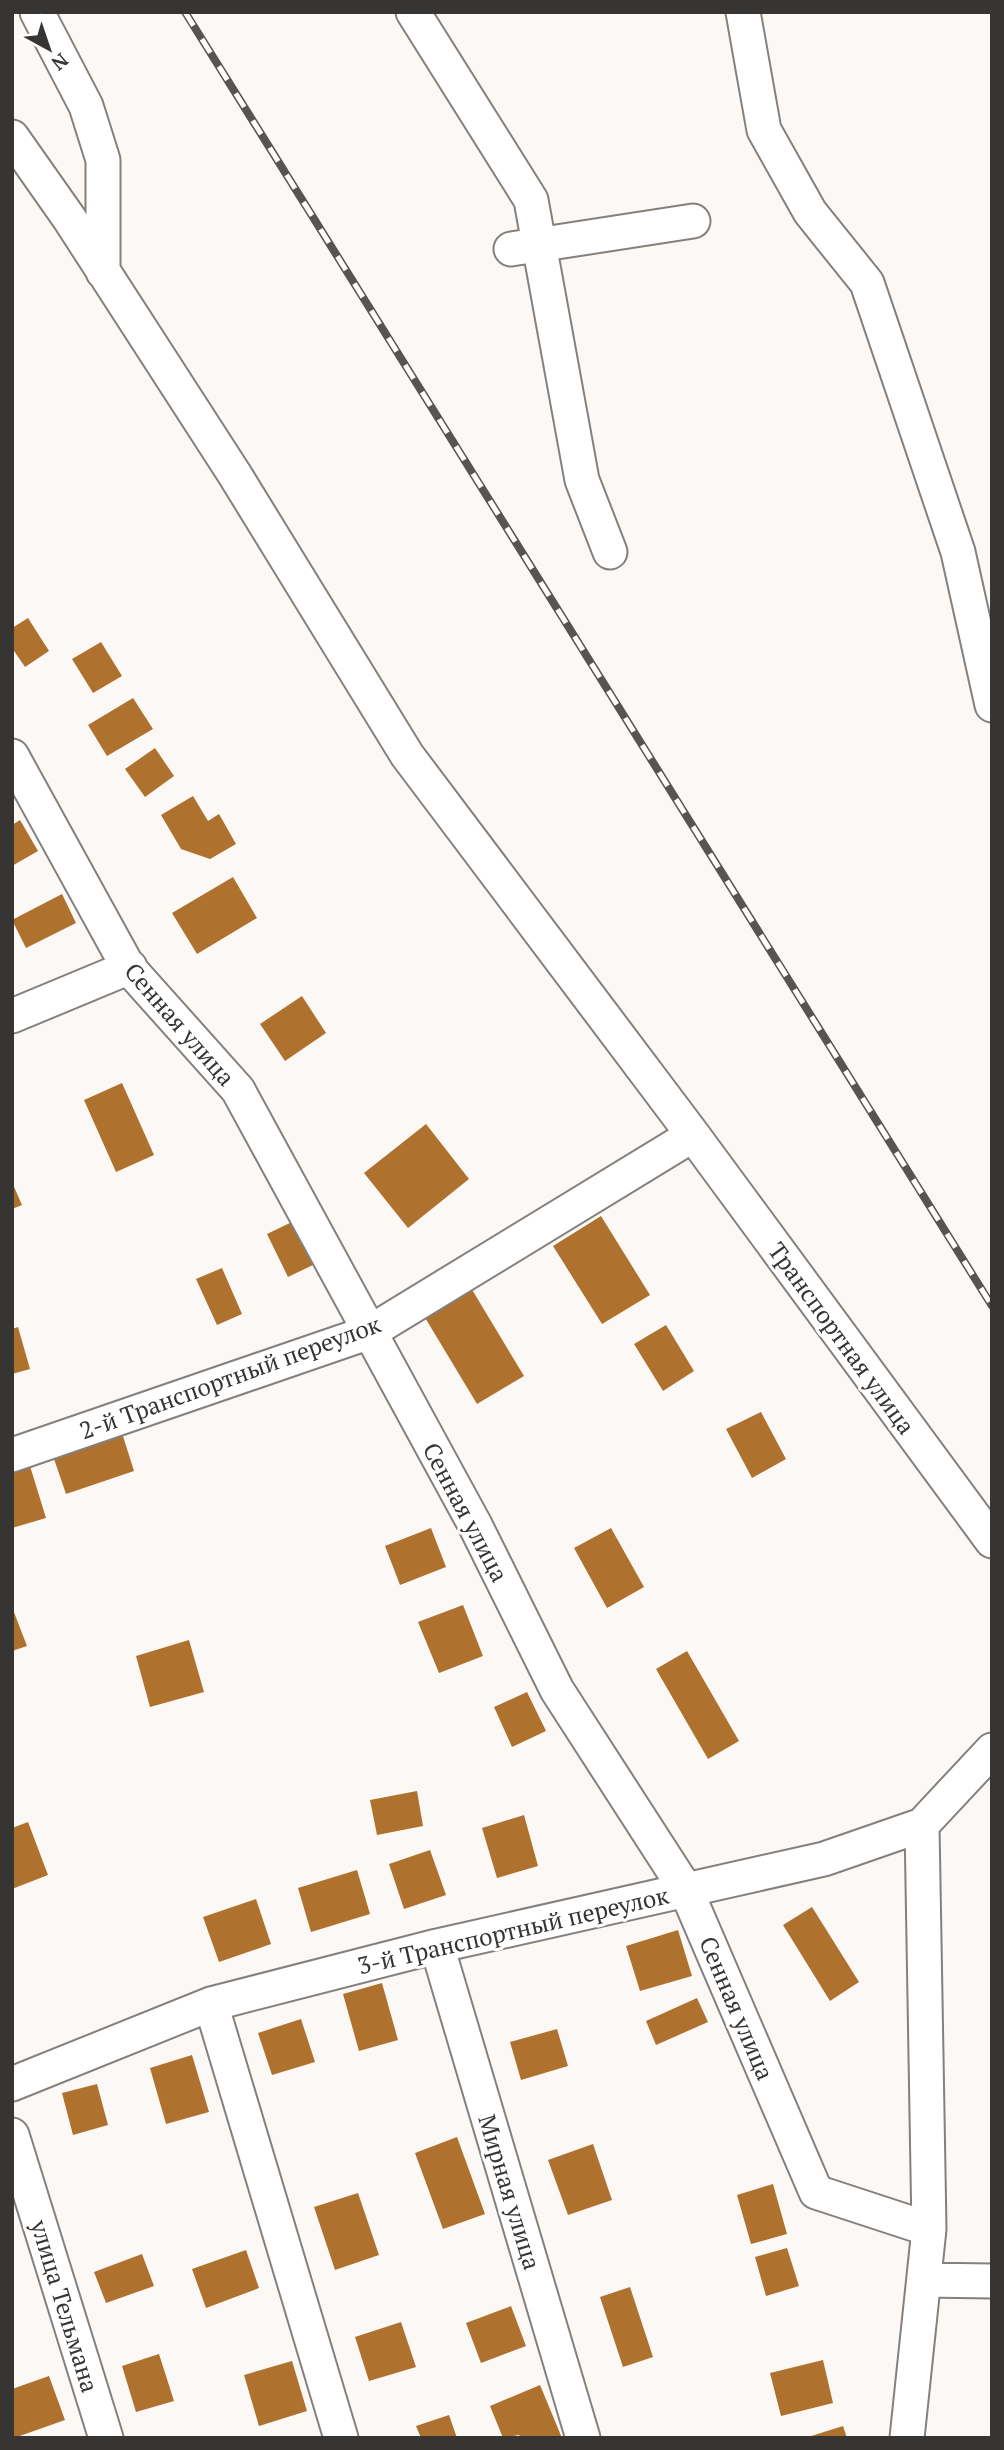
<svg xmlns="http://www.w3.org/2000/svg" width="1004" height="2450" viewBox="0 0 1004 2450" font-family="'PT Serif',serif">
<rect width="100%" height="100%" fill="#fcf8f5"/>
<path fill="#af712e" d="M 28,618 L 49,651 L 25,667 L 12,648 L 12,628 Z
M 101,642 L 122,676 L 93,693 L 72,659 Z
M 133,698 L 153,729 L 107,756 L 88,725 Z
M 155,748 L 174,776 L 145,797 L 125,769 Z
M 193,796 L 208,821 L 219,814 L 236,844 L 210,859 L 181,849 L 161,815 Z
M 20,820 L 38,851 L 12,866 L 12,825 Z
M 233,877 L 257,918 L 197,954 L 172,913 Z
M 62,894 L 76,923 L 26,948 L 12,920 Z
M 302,996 L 326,1033 L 285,1061 L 260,1024 Z
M 122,1083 L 154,1155 L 116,1172 L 84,1100 Z
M 426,1124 L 469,1179 L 408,1228 L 364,1173 Z
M 12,1182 L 22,1205 L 12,1209 Z
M 601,1216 L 650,1295 L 602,1324 L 553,1246 Z
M 294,1221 L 315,1264 L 288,1277 L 267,1234 Z
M 222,1268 L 242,1314 L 217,1325 L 196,1279 Z
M 468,1283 L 524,1376 L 477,1404 L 421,1311 Z
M 666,1325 L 694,1371 L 663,1391 L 634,1344 Z
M 18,1327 L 30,1369 L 12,1374 L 12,1329 Z
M 761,1412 L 786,1459 L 752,1478 L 726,1429 Z
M 122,1433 L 134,1471 L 66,1494 L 53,1456 Z
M 30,1466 L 46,1518 L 12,1528 L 12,1471 Z
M 431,1528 L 446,1567 L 400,1585 L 385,1546 Z
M 611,1528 L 644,1587 L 607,1608 L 574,1548 Z
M 463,1605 L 483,1656 L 439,1673 L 418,1622 Z
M 12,1607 L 27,1646 L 12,1651 Z
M 189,1640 L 204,1692 L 150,1707 L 136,1656 Z
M 687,1651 L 739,1741 L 708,1759 L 656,1669 Z
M 527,1692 L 546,1731 L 512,1747 L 494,1707 Z
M 417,1791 L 423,1826 L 377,1835 L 370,1800 Z
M 524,1815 L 538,1866 L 497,1878 L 482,1828 Z
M 28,1822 L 48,1875 L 12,1889 L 12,1828 Z
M 430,1850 L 446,1895 L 404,1909 L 389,1864 Z
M 357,1870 L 370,1914 L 311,1932 L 298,1888 Z
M 256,1899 L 271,1944 L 219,1962 L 203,1917 Z
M 812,1907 L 859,1982 L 830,2001 L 783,1925 Z
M 678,1930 L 692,1976 L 640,1991 L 626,1946 Z
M 382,1983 L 398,2040 L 359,2051 L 343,1994 Z
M 697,1998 L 708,2022 L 656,2045 L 646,2021 Z
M 301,2019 L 315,2062 L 272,2075 L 258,2033 Z
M 557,2029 L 568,2066 L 521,2080 L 510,2042 Z
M 192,2055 L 209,2112 L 166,2124 L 150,2068 Z
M 97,2084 L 108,2125 L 73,2135 L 62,2093 Z
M 457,2137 L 485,2214 L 443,2229 L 415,2153 Z
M 593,2144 L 612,2200 L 568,2215 L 548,2160 Z
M 773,2184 L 787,2234 L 751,2244 L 737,2195 Z
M 358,2193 L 379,2255 L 335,2270 L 314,2207 Z
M 787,2248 L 799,2286 L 766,2296 L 755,2257 Z
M 246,2250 L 259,2288 L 206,2308 L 192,2269 Z
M 142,2254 L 154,2286 L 106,2303 L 94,2272 Z
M 630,2287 L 653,2357 L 623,2367 L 600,2297 Z
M 511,2306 L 526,2346 L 481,2363 L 466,2323 Z
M 401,2322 L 416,2367 L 369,2381 L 355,2337 Z
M 159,2354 L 174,2401 L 136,2412 L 122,2366 Z
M 823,2360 L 833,2403 L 781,2416 L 770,2373 Z
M 292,2361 L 307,2411 L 259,2426 L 244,2375 Z
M 49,2376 L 65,2420 L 14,2438 L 12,2389 Z
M 540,2385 L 562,2438 L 521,2438 L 519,2435 L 503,2438 L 490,2406 Z
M 449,2415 L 457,2438 L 421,2438 L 416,2426 Z
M 843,2426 L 847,2438 L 809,2438 L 808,2437 Z"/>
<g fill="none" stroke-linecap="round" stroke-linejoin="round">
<g stroke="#84807d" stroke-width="37">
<path id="minor" d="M 37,12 L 86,106 L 103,160 L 103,272
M 413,12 L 531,200 L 582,480 L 610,552
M 743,12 L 764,130 L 810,212 L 867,283 L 958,552 L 992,705
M 12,137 L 69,218 L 235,475 L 407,755 L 693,1135 L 992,1541
M 511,249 L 693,221
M 12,756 L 128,967 L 238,1090 L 475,1525 L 557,1690 L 686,1890 L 816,2192 L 929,2229
M 12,1016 L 130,967
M 12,1455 L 370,1332 L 693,1135
M 437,1946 L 583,2438
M 211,2004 L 341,2438
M 12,2084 L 211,2004 L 437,1946 L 824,1859 L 922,1825 L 992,1750
M 12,2135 L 106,2438
M 924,2280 L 992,2281
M 907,2438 L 929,2229 L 922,1825"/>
</g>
<use href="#minor" stroke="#fff" stroke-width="33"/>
<g stroke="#575553" stroke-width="8">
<path id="rail" d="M 185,12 L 992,1306"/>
</g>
<use href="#rail" stroke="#fff" stroke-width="5" stroke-dasharray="16" stroke-linecap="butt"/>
</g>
<g text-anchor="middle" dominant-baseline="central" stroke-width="6" stroke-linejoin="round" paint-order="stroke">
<g font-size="24" fill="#373534" stroke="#fff">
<text transform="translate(180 1024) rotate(49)">Сенная улица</text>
<text transform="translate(842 1338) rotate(54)">Транспортная улица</text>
<text transform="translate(230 1377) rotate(-20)">2-й Транспортный переулок</text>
<text transform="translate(466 1512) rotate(62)">Сенная улица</text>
<text transform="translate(513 1930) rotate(-13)">3-й Транспортный переулок</text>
<text transform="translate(737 2008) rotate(67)">Сенная улица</text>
<text transform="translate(510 2192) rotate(73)">Мирная улица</text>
<text transform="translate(65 2306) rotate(73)">улица Тельмана</text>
</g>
</g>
<rect width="1004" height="2450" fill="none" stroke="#373534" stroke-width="28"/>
<g transform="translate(49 49) rotate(140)" stroke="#ffffff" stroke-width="5" paint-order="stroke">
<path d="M0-5L12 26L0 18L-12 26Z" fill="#373534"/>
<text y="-10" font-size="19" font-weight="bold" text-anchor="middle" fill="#373534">N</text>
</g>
</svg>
